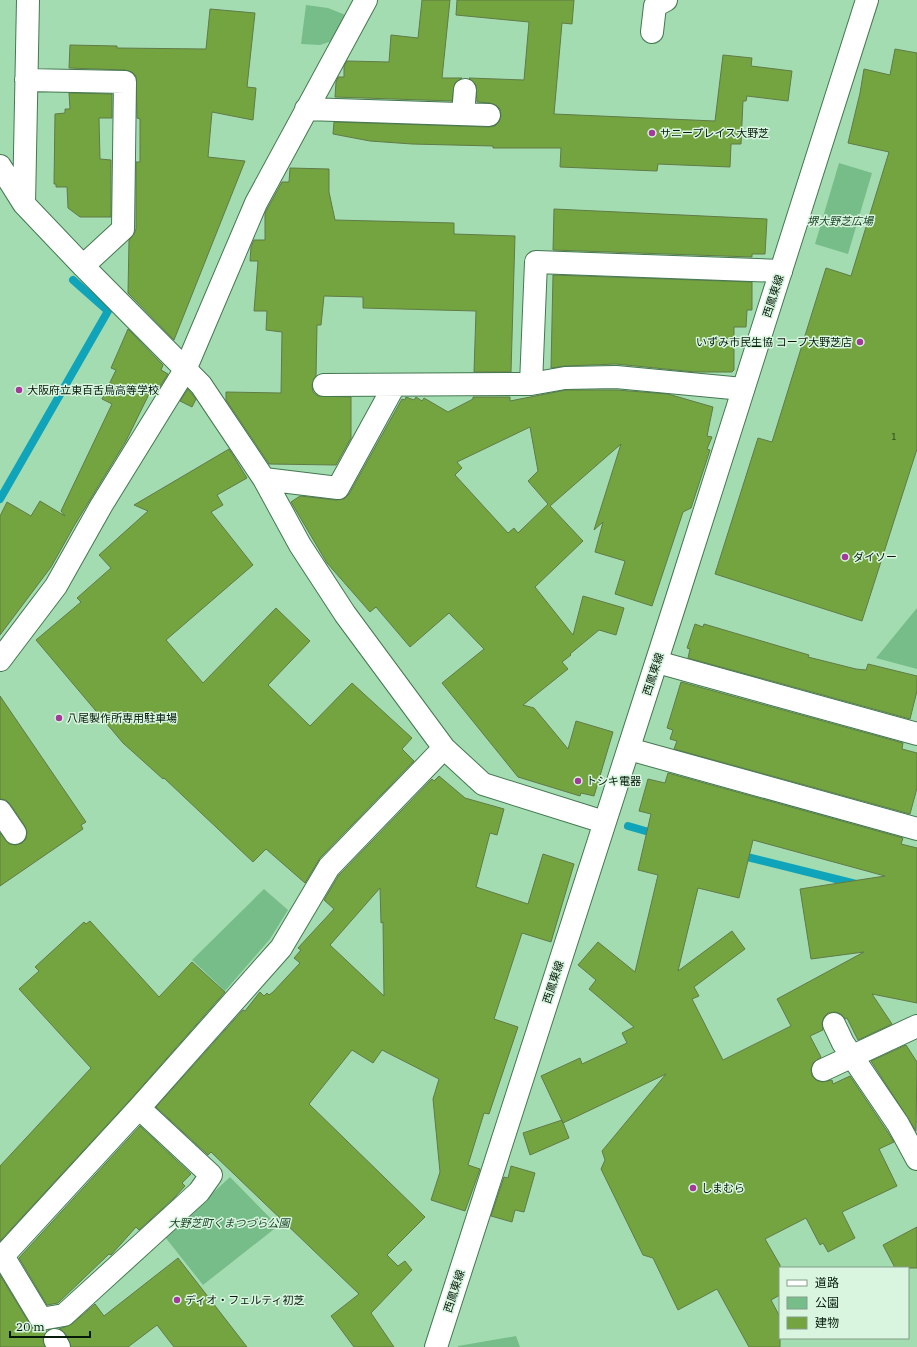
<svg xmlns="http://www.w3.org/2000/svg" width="917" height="1347" viewBox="0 0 917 1347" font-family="'IBM Plex Serif','Noto Sans JP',serif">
<rect width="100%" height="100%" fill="#a4dcb1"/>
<path fill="#77bd89" d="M 306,5 L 328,8 L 348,16 L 335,40 L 320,45 L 301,44 Z
M 839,163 L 872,173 L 848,254 L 815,244 Z
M 917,608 L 917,669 L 876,658 Z
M 264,889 L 288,910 L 270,939 L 225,991 L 192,960 Z
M 230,1177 L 278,1226 L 203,1285 L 165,1237 Z
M 516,1336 L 520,1347 L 458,1347 L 458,1346 Z"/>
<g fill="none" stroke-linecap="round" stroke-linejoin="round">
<path stroke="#0fa4b9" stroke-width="8" d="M 0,499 L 108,311 L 73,280
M 628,826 L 656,834
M 739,855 L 856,884"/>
</g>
<path fill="#74a440" stroke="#607b47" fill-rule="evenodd" d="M 422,0 L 450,0 L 442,78 L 462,78 L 455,83 L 452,101 L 335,97 L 336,82 L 338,77 L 344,77 L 344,66 L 347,61 L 389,62 L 391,35 L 418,38 Z
M 457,0 L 574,0 L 572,24 L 562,23 L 554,114 L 715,121 L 723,55 L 752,58 L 751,66 L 792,71 L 788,101 L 747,96 L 746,101 L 743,101 L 741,144 L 731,144 L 730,167 L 658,164 L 657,171 L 560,167 L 561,148 L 493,148 L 493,146 L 412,144 L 370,141 L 333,134 L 334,122 L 489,127 L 495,126 L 499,122 L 501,116 L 500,109 L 496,105 L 490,103 L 477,102 L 476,85 L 469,78 L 524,80 L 529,22 L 456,15 Z
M 210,9 L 255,13 L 247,87 L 256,88 L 253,120 L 212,112 L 208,157 L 245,161 L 174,340 L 128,293 L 129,240 L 134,234 L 136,229 L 136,162 L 140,162 L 140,119 L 137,118 L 136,76 L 132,72 L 125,70 L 69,68 L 70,45 L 117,46 L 117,48 L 206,49 Z
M 895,49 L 917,53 L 917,449 L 862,621 L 715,574 L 758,438 L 772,442 L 826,268 L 851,276 L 889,152 L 848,143 L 860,93 L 864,69 L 890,75 Z
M 69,93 L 112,94 L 112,118 L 99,118 L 100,159 L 111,160 L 111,217 L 80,217 L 68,208 L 67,187 L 56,187 L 56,184 L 54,184 L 55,114 L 65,113 L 65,109 L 70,109 Z
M 290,168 L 329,169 L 329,192 L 335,220 L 454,223 L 454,234 L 515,236 L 511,372 L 474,372 L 476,311 L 363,308 L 363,297 L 324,296 L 321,325 L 317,325 L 316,376 L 312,385 L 313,392 L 318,396 L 351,397 L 351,438 L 336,465 L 269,464 L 226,400 L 226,392 L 281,393 L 282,332 L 266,330 L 267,311 L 254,311 L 258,261 L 250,261 L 251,247 L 254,240 L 265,240 L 265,213 L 282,182 L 289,182 Z
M 554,209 L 767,219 L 765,254 L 752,254 L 752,257 L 553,250 Z
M 553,275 L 752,282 L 752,310 L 747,310 L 746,327 L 734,327 L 734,370 L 732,372 L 695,372 L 616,364 L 565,366 L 551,368 Z
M 128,329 L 163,365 L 161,370 L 168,374 L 158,390 L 152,388 L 126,441 L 74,526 L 51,567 L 0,635 L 0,516 L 7,502 L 31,516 L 40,501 L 65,516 L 61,511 L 112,404 L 102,399 L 116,370 L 111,368 Z
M 188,389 L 196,399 L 192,407 L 180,401 Z
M 566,390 L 616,390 L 668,394 L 713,407 L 707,436 L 712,437 L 707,449 L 710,450 L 691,508 L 683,512 L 652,606 L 615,594 L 625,561 L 595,552 L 603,522 L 594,530 L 621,444 L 550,506 L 583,541 L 535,587 L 573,635 L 583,596 L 624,608 L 616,635 L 599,630 L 570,654 L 571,655 L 562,662 L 568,669 L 523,705 L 534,708 L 568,749 L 576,721 L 613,732 L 594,796 L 581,793 L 580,796 L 518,777 L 442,683 L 484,649 L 449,613 L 410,647 L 376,607 L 370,612 L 327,563 L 291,502 L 300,496 L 336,500 L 344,499 L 349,494 L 402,399 L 405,400 L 406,397 L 414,400 L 416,397 L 422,401 L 424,398 L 448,412 L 473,399 L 473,397 L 510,397 L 510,401 ZM 530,427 L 538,471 L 528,481 L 548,504 L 518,533 L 514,528 L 508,533 L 455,475 L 462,468 L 457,462 Z
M 229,449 L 247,478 L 217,495 L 223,505 L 211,512 L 253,565 L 166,640 L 203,683 L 276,608 L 310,641 L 268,685 L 310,726 L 352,683 L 412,738 L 402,749 L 414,761 L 320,858 L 305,883 L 266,849 L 253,862 L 164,778 L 163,779 L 123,743 L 36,640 L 81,602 L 77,598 L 111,568 L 99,555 L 148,511 L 134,505 Z
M 695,624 L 703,627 L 704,624 L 809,655 L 808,657 L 856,669 L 866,670 L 868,664 L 917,676 L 917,691 L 910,719 L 688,658 L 690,649 L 687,648 Z
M 681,682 L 903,743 L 902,749 L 917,753 L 917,788 L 910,814 L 674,749 L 677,741 L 670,739 L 673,730 L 667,728 Z
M 0,696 L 86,822 L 81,825 L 83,829 L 0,886 L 0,833 L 9,844 L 16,845 L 22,843 L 26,839 L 27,832 L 25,826 L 10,804 L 6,800 L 0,799 Z
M 668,773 L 903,838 L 901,844 L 917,848 L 917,1003 L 872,994 L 892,1024 L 858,1040 L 847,1018 L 845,1019 L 841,1014 L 835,1012 L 828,1013 L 824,1017 L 822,1023 L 823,1030 L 810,1036 L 821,1057 L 813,1063 L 811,1069 L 812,1076 L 816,1080 L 822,1082 L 832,1080 L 833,1084 L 850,1076 L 887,1131 L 894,1142 L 879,1149 L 897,1186 L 842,1212 L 855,1238 L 828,1252 L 823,1243 L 820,1245 L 806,1218 L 765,1239 L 780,1265 L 780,1295 L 771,1300 L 780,1317 L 780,1347 L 749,1347 L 717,1289 L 678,1310 L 653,1258 L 643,1255 L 601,1169 L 605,1160 L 602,1151 L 666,1074 L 563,1123 L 541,1076 L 580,1058 L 582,1064 L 627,1043 L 622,1033 L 634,1027 L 589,989 L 596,980 L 578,965 L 598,942 L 635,972 L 658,875 L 638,870 L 651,814 L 639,811 L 648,779 L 665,783 ZM 753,840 L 885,876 L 800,889 L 811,959 L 864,952 L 777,999 L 791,1026 L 723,1060 L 692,999 L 699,996 L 694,987 L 745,949 L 732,931 L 678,971 L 698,888 L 739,898 Z
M 439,776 L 465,798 L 504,809 L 497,835 L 490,833 L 476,887 L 528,904 L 543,854 L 574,864 L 551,942 L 522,933 L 494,1019 L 518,1027 L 489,1114 L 484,1113 L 468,1165 L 480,1169 L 465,1211 L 431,1200 L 440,1172 L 433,1099 L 439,1079 L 382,1050 L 373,1063 L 352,1050 L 309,1104 L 425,1217 L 387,1255 L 398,1266 L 405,1261 L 412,1270 L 371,1313 L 394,1347 L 354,1347 L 331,1316 L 359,1294 L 211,1152 L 208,1155 L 156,1107 L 243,1010 L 245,1011 L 260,992 L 264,996 L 267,993 L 269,995 L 273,992 L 300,963 L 294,958 L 301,950 L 298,948 L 334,909 L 324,900 L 339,875 L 432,779 L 434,781 ZM 380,888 L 381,923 L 383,922 L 384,996 L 330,945 Z
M 90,921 L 159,997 L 192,962 L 225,992 L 130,1100 L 0,1241 L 0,1166 L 91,1068 L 19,989 L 39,971 L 35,967 L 84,922 L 86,924 Z
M 906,1045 L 917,1062 L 916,1131 L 871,1061 Z
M 562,1120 L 569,1138 L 530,1155 L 523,1133 Z
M 140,1126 L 191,1174 L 182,1183 L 185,1186 L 174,1198 L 139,1230 L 136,1227 L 111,1255 L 109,1254 L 58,1303 L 47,1305 L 19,1258 Z
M 511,1166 L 535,1173 L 524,1212 L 515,1210 L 512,1222 L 491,1216 L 504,1177 L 508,1178 Z
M 917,1227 L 917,1268 L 895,1268 L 883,1245 Z
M 178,1258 L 247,1347 L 174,1347 L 157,1325 L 128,1347 L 71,1347 L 66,1334 L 59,1329 L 72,1324 L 95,1304 L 104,1316 Z
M 0,1275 L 31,1326 L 36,1330 L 47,1331 L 43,1340 L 45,1347 L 0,1347 Z"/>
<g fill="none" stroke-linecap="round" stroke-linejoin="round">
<g stroke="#447851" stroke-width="24">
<path id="minor" d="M 652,32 L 655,6 L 666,0
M 26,80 L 125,82 L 123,229 L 83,266
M 306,109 L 489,115
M 463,114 L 465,90
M 0,166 L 24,204 L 83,266 L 201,385 L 264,479 L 300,545 L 345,614 L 444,748 L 483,784 L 604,822
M 24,204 L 28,0
M 531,384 L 536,262 L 781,271
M 324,385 L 531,384 L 565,378 L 616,377 L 743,389
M 264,479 L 338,488 L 394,386
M 0,660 L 56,586 L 101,506 L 185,370 L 256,203 L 366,0
M 657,662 L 917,734
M 629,749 L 917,829
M 0,811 L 15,833
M 834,1024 L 843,1043 L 898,1124 L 917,1159
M 823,1070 L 917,1026
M 139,1108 L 211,1175 L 199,1192 L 64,1315 L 41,1319 L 3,1256 L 139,1108 L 281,948 L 329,867 L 444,748
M 55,1340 L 59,1347"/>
</g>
<g stroke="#447851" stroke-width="24">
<path id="major" d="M 436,1347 L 677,598 L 867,0"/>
</g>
<use href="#minor" stroke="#fff" stroke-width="22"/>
<use href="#major" stroke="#fff" stroke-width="22"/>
</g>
<g fill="#a3399a" stroke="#d9f5df" stroke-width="1.5">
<circle cx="652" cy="133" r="4"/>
<circle cx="860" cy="342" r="4"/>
<circle cx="19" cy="390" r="4"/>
<circle cx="845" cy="557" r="4"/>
<circle cx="59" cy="718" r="4"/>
<circle cx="578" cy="781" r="4"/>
<circle cx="693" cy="1188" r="4"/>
<circle cx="177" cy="1300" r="4"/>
</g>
<g text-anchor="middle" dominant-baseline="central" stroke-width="3" stroke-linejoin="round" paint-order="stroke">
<g font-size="9" fill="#213c18">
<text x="894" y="436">1</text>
</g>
<g font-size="11" fill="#051a0b" stroke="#d9f5df" text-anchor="start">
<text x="660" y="133">サニープレイス大野芝</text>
<text x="852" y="342" text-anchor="end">いずみ市民生協 コープ大野芝店</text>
<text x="27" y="390">大阪府立東百舌鳥高等学校</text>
<text x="853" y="557">ダイソー</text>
<text x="67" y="718">八尾製作所専用駐車場</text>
<text x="586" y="781">トシキ電器</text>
<text x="701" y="1188">しまむら</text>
<text x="185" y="1300">ディオ・フェルティ初芝</text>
</g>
<g font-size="11" font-style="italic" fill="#1a4327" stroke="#d9f5df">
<text x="840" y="221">堺大野芝広場</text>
<text x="229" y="1223">大野芝町くまつづら公園</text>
</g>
<g font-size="11" fill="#051a0b" stroke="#d9f5df">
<text transform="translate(773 296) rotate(-72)">西鳳東線</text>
<text transform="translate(653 674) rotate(-72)">西鳳東線</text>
<text transform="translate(553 982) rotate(-72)">西鳳東線</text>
<text transform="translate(454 1291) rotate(-72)">西鳳東線</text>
</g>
</g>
<rect x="779" y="1267" width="130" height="72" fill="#d9f5df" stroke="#849d8a"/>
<rect x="787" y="1280" width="20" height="6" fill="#ffffff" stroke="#849d8a"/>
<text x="815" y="1287" font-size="12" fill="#051a0b">道路</text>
<rect x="787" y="1297" width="20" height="12" fill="#77bd89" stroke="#849d8a"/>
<text x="815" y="1307" font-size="12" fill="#051a0b">公園</text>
<rect x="787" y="1317" width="20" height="12" fill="#74a440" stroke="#849d8a"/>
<text x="815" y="1327" font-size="12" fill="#051a0b">建物</text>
<path d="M10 1331v6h80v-6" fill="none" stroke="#051a0b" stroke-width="2"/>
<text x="16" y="1331" font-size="12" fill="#051a0b" stroke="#d9f5df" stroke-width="3" paint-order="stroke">20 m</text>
</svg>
